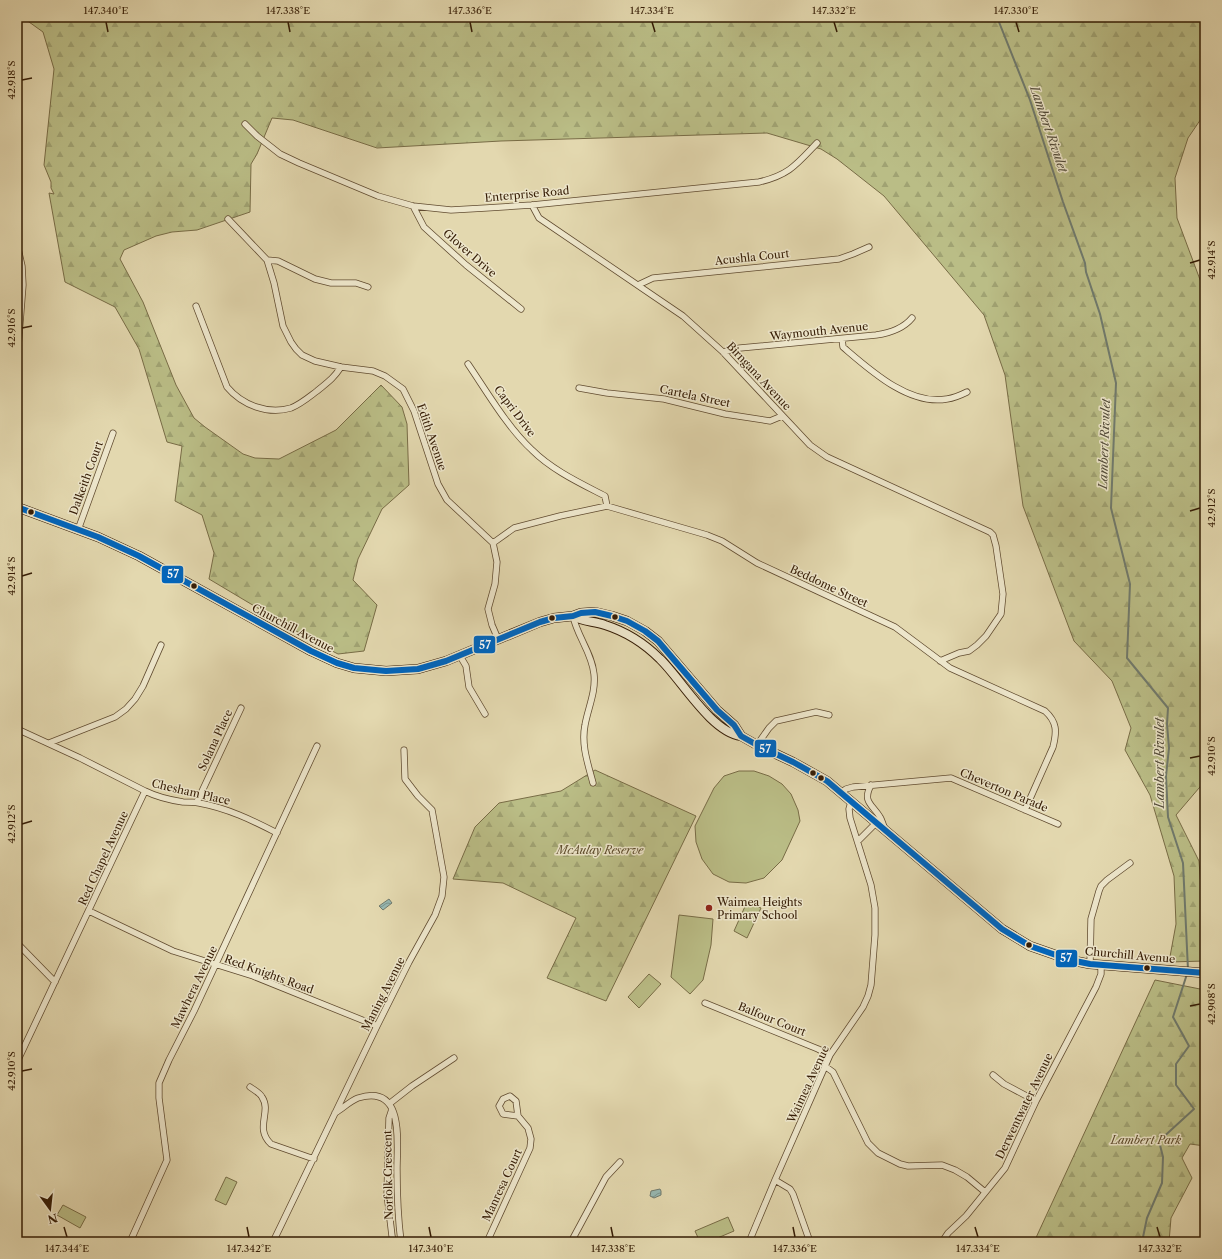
<svg xmlns="http://www.w3.org/2000/svg" width="1222" height="1259" viewBox="0 0 1222 1259" font-family="'Libre Caslon Text',serif">
<defs>
<pattern id="forest-firs" width="22" height="20" patternUnits="userSpaceOnUse"><rect width="22" height="20" fill="#babd86"/><path d="M5 1l3.5 6h-7zM16 11l3.5 6h-7z" fill="#a0a272"/></pattern>
<pattern id="water-waves" width="16" height="10" patternUnits="userSpaceOnUse"><rect width="16" height="10" fill="#97b8b2"/><path d="M0 5q4-4 8 0t8 0" fill="none" stroke="#7c958f"/></pattern>
</defs>
<rect width="100%" height="100%" fill="#e3d8af"/>
<filter id="stains"><feTurbulence type="fractalNoise" baseFrequency=".005" numOctaves="4"/><feColorMatrix values="0 0 0 0 .2 0 0 0 0 .09 0 0 0 0 .02 0 0 0 .5 -.17"/></filter>
<radialGradient id="worn" r=".72"><stop offset=".6" stop-color="#630" stop-opacity="0"/><stop offset="1" stop-color="#630" stop-opacity=".3"/></radialGradient>
<path fill="#babd86" stroke="#786c46" d="M 739,771 L 754,771 L 769,776 L 782,784 L 791,794 L 798,810 L 800,821 L 782,860 L 764,878 L 746,883 L 729,882 L 713,874 L 702,859 L 696,842 L 695,826 L 714,788 L 724,776 Z
M 747,902 L 761,908 L 747,938 L 734,931 Z
M 679,915 L 713,919 L 711,945 L 703,980 L 690,994 L 671,977 Z
M 649,974 L 661,984 L 639,1008 L 628,997 Z
M 226,1177 L 237,1182 L 226,1205 L 215,1200 Z
M 63,1205 L 86,1217 L 80,1228 L 57,1215 Z
M 728,1217 L 734,1231 L 708,1242 L 700,1242 L 695,1231 Z"/>
<path fill="url(#forest-firs)" stroke="#786c46" d="M 22,17 L 1205,17 L 1205,113 L 1188,138 L 1175,178 L 1177,218 L 1205,293 L 1205,781 L 1176,815 L 1199,861 L 1205,941 L 1205,961 L 1169,962 L 1176,924 L 1174,876 L 1150,795 L 1125,750 L 1131,728 L 1112,681 L 1074,641 L 1023,506 L 1005,375 L 984,315 L 884,196 L 837,159 L 821,149 L 767,133 L 501,141 L 377,148 L 293,120 L 272,118 L 257,154 L 251,164 L 250,212 L 197,230 L 172,232 L 156,236 L 124,250 L 120,259 L 143,302 L 176,385 L 194,418 L 205,427 L 243,454 L 255,458 L 279,459 L 336,430 L 381,385 L 402,407 L 407,424 L 409,485 L 382,509 L 358,559 L 353,580 L 377,605 L 364,651 L 338,654 L 313,641 L 209,579 L 214,553 L 202,515 L 175,501 L 182,446 L 167,442 L 139,349 L 115,307 L 65,282 L 49,193 L 54,194 L 51,188 L 51,182 L 44,165 L 54,69 L 43,32 Z
M 595,770 L 696,816 L 606,1001 L 547,978 L 576,918 L 503,883 L 453,879 L 475,827 L 499,803 L 561,791 Z
M 1155,980 L 1205,990 L 1205,1146 L 1190,1144 L 1182,1158 L 1192,1178 L 1171,1218 L 1169,1242 L 1034,1242 Z"/>
<path fill="url(#water-waves)" stroke="#707a6d" d="M 389,899 L 392,903 L 383,910 L 379,906 Z
M 660,1189 L 661,1191 L 661,1195 L 654,1198 L 650,1196 L 651,1191 Z"/>
<g fill="none" stroke-linecap="round" stroke-linejoin="round">
<path stroke="#707a6d" stroke-width="2" d="M 997,17 L 1030,100 L 1063,202 L 1085,263 L 1086,272 L 1100,314 L 1116,383 L 1111,508 L 1130,584 L 1127,658 L 1168,708 L 1167,724 L 1169,748 L 1166,776 L 1168,817 L 1183,863 L 1188,970
M 1142,1242 L 1147,1218 L 1162,1183 L 1163,1157 L 1159,1141 L 1194,1109 L 1176,1085 L 1176,1064 L 1189,1046 L 1173,1017 L 1187,974"/>
<g stroke="#604b30" stroke-width="7">
<path id="street" d="M 245,124 L 257,136 L 280,154 L 299,163 L 378,196 L 413,206 L 451,210 L 486,208 L 532,205 L 759,182 C 789,175 796,165 817,143
M 532,205 L 539,218 L 683,316 L 723,352 L 810,445 L 827,457 L 990,532 L 993,535 L 996,546 L 1003,594 L 1001,614 L 986,636 L 977,645 L 969,651 L 959,653 L 940,661
M 413,206 L 424,227 L 466,265 L 521,309
M 228,219 L 267,260 L 274,283 L 283,326 L 291,342 L 296,349 L 302,355 L 315,361 L 341,367 L 373,371 L 385,376 L 403,389 L 414,411 L 438,484 L 447,500 L 493,543 L 497,562 L 495,584 L 488,609 L 492,625 L 498,639
M 17,244 L 22,266 L 23,285 L 17,361
M 267,260 L 278,261 L 315,279 L 331,283 L 356,283 L 368,287
M 638,285 L 653,278 L 839,259 L 853,254 L 869,247
M 196,306 L 227,387 C 242,405 268,415 291,408 C 301,404 309,397 317,391 C 328,382 333,379 341,367
M 842,339 L 843,347 C 870,370 909,406 947,399 C 954,398 961,395 967,392
M 723,352 L 740,348 L 876,335 C 890,333 903,329 912,318
M 468,364 C 487,392 508,428 532,450 C 552,470 580,483 605,496 L 607,506
M 579,388 L 607,393 L 664,399 L 725,414 L 770,421 L 782,416
M 78,530 L 113,433
M 493,543 L 514,528 L 560,516 L 607,506 L 707,535 L 722,541 L 757,563 L 895,627 L 950,668 L 1045,711 C 1057,722 1057,731 1053,747 L 1025,810
M 573,616 C 577,636 592,653 594,674 C 596,692 588,708 585,725 C 581,745 588,764 593,783
M 460,656 L 466,666 L 469,687 L 485,714
M 17,729 L 80,758 L 145,791 L 17,1062
M 49,743 L 115,717 L 126,709 L 135,699 L 143,686 L 161,645
M 757,745 L 769,728 L 776,721 L 816,712 L 829,715
M 871,785 C 862,802 872,804 880,817 C 882,820 883,825 885,829
M 145,791 C 157,797 170,800 183,802 C 189,802 194,802 199,803 C 227,808 252,820 277,833
M 841,793 L 846,789 L 853,787 L 951,778 L 1058,824
M 197,802 L 241,708
M 858,841 L 875,824
M 89,911 L 173,951 L 253,976 L 377,1026
M 17,943 L 55,982
M 1090,964 L 1091,919 L 1099,891 L 1101,886 L 1107,880 L 1130,863
M 705,1003 L 818,1049 L 830,1055
M 826,1067 L 833,1072 L 868,1143 L 878,1153 L 900,1164 L 908,1166 L 942,1165 L 955,1170 L 967,1177 L 985,1192
M 993,1075 L 1004,1084 L 1036,1101
M 250,1087 C 254,1090 260,1093 262,1097 C 272,1112 254,1128 271,1144 L 314,1159
M 389,1104 L 412,1086 L 454,1058
M 392,1109 L 389,1118 L 387,1194 L 392,1236 L 394,1242
M 335,1113 C 342,1109 350,1101 358,1098 C 405,1083 397,1142 397,1169 C 397,1194 398,1218 401,1242
M 775,1180 L 790,1189 L 793,1194 L 810,1242
M 130,1242 L 167,1160 L 159,1098 L 159,1083 L 169,1060 L 194,1011 L 317,746
M 273,1242 L 377,1026 L 409,962 L 435,915 L 442,896 L 444,877 L 432,810 L 418,796 L 405,779 L 404,750
M 487,1242 L 530,1148 L 531,1139 L 528,1128 L 518,1116 L 516,1101 L 510,1096 L 503,1099 L 499,1106 L 503,1114 L 518,1116
M 571,1242 L 606,1177 L 620,1162
M 749,1242 L 775,1180 L 830,1055 L 863,1007 L 868,996 L 871,985 L 875,935 L 875,908 L 871,885 L 850,818 L 849,809 L 851,802
M 942,1242 L 948,1233 L 966,1216 L 1005,1168 L 1036,1101 L 1096,987 L 1101,974 L 1101,966"/>
</g>
<g stroke="#351c05" stroke-width="10">
<path id="secondary" d="M 17,507 L 98,537 L 139,556 L 311,651 L 337,663 L 354,668 L 386,671 L 418,669 L 446,661 L 540,622 L 554,618 L 573,616 L 581,613 L 595,612 L 612,616 L 627,621 L 645,631 L 658,641 L 717,710 L 734,725 L 741,736 L 757,745 L 793,762 L 827,781 L 1002,929 L 1030,946 L 1070,960 L 1090,964 L 1205,973
M 573,616 C 583,622 594,621 605,625 C 627,632 644,643 660,659 C 681,679 711,732 741,736"/>
</g>
<use href="#street" stroke="#ede6cb" stroke-width="5.5"/>
<use href="#secondary" stroke="#ede6cb" stroke-width="8"/>
<g stroke="#ede6cb" stroke-width="9">
<path id="bus-1" d="M 17,507 L 98,537 L 139,556 L 311,651 L 337,663 L 354,668 L 386,671 L 418,669 L 446,661 L 540,622 L 554,618 L 573,616 L 581,613 L 595,612 L 612,616 L 627,621 L 645,631 L 658,641 L 717,710 L 734,725 L 741,736 L 757,745 L 793,762 L 827,781 L 1002,929 L 1030,946 L 1070,960 L 1090,964 L 1205,973"/>
</g>
<use href="#bus-1" stroke="#0065bd" stroke-width="6"/>
</g>
<path fill="none" stroke="#351c05" stroke-width="1.5" d="M 106,22 L 108,32M 288,22 L 290,32M 470,22 L 472,32M 652,22 L 655,32M 834,22 L 837,32M 1016,22 L 1019,32M 22,80 L 32,78M 1190,263 L 1200,260M 22,328 L 32,326M 1190,511 L 1200,508M 22,576 L 32,573M 1190,758 L 1200,756M 22,824 L 32,821M 1190,1006 L 1200,1004M 22,1071 L 32,1069M 64,1227 L 67,1237M 247,1227 L 249,1237M 429,1227 L 431,1237M 611,1227 L 613,1237M 793,1227 L 795,1237M 975,1227 L 978,1237M 1157,1227 L 1160,1237"/>
<g fill="#351c05" stroke="#ede6cb" stroke-width="1.5">
<circle cx="31" cy="512" r="3.5"/>
<circle cx="194" cy="586" r="3.5"/>
<circle cx="615" cy="617" r="3.5"/>
<circle cx="552" cy="618" r="3.5"/>
<circle cx="813" cy="773" r="3.5"/>
<circle cx="821" cy="778" r="3.5"/>
<circle cx="1029" cy="945" r="3.5"/>
<circle cx="1147" cy="968" r="3.5"/>
</g>
<circle fill="#8f2418" stroke="#ede6cb" stroke-width="1.5" cx="709" cy="908" r="4"/>
<g text-anchor="middle" dominant-baseline="central" stroke-width="3" stroke-linejoin="round" paint-order="stroke">
<g font-size="11" fill="#351c05" stroke="#ede6cb">
<text transform="translate(527 194) rotate(-5)">Enterprise Road</text>
<text transform="translate(470 253) rotate(41)">Glover Drive</text>
<text transform="translate(752 257) rotate(-6)">Acushla Court</text>
<text transform="translate(819 331) rotate(-6)">Waymouth Avenue</text>
<text transform="translate(759 376) rotate(47)">Birngana Avenue</text>
<text transform="translate(695 396) rotate(12)">Cartela Street</text>
<text transform="translate(515 411) rotate(53)">Capri Drive</text>
<text transform="translate(432 437) rotate(71)">Edith Avenue</text>
<text transform="translate(86 478) rotate(-70)">Dalkeith Court</text>
<text transform="translate(829 586) rotate(25)">Beddome Street</text>
<text transform="translate(293 628) rotate(28)">Churchill Avenue</text>
<text transform="translate(215 740) rotate(-65)">Solana Place</text>
<text transform="translate(1004 790) rotate(23)">Cheverton Parade</text>
<text transform="translate(191 792) rotate(13)">Chesham Place</text>
<text transform="translate(103 858) rotate(-65)">Red Chapel Avenue</text>
<text transform="translate(1130 955) rotate(5)">Churchill Avenue</text>
<text transform="translate(269 974) rotate(20)">Red Knights Road</text>
<text transform="translate(194 987) rotate(-64)">Mawhera Avenue</text>
<text transform="translate(383 994) rotate(-63)">Maning Avenue</text>
<text transform="translate(772 1019) rotate(22)">Balfour Court</text>
<text transform="translate(808 1084) rotate(-65)">Waimea Avenue</text>
<text transform="translate(1024 1106) rotate(-64)">Derwentwater Avenue</text>
<text transform="translate(388 1175) rotate(-91)">Norfolk Crescent</text>
<text transform="translate(502 1185) rotate(-65)">Manresa Court</text>
</g>
<g font-size="11" font-style="italic" fill="#5d4c2c" stroke="#ede6cb">
<text x="600" y="850">McAulay Reserve</text>
<text x="1146" y="1140">Lambert Park</text>
</g>
<g font-size="11" fill="#351c05" stroke="#ede6cb" text-anchor="start">
<text x="717" y="902">Waimea Heights<tspan x="717" dy="13">Primary School</tspan></text>
</g>
<g font-size="12" font-style="italic" fill="#524b39" stroke="#ede6cb">
<text transform="translate(1049 129) rotate(71)">Lambert Rivulet</text>
<text transform="translate(1104 444) rotate(-88)">Lambert Rivulet</text>
<text transform="translate(1159 763) rotate(-90)">Lambert Rivulet</text>
</g>
</g>
<g stroke="#ede6cb" stroke-width="1.5">
<rect x="161" y="565" width="23" height="19" rx="4" fill="#0065bd"/>
<rect x="473" y="635" width="23" height="19" rx="4" fill="#0065bd"/>
<rect x="754" y="739" width="23" height="19" rx="4" fill="#0065bd"/>
<rect x="1055" y="949" width="23" height="19" rx="4" fill="#0065bd"/>
</g>
<g font-size="11" text-anchor="middle" font-weight="bold" fill="#fff">
<text x="173" y="578">57</text>
<text x="485" y="649">57</text>
<text x="765" y="753">57</text>
<text x="1066" y="962">57</text>
</g>
<rect width="1222" height="1259" fill="none" stroke="#e3d8af" stroke-width="44"/>
<g transform="translate(50 1209) rotate(165)" stroke="#ede6cb" stroke-width="3" paint-order="stroke">
<path d="M0-3L7 15L0 10L-7 15Z" fill="#351c05"/>
<text y="-6" font-size="11" font-weight="bold" text-anchor="middle" fill="#351c05">N</text>
</g>
<rect x="22" y="22" width="1178" height="1215" fill="none" stroke="#351c05" stroke-width="1.5"/>
<g font-size="10" text-anchor="middle" fill="#351c05">
<text x="106" y="14">147.340°E</text>
<text x="288" y="14">147.338°E</text>
<text x="470" y="14">147.336°E</text>
<text x="652" y="14">147.334°E</text>
<text x="834" y="14">147.332°E</text>
<text x="1016" y="14">147.330°E</text>
<text transform="translate(11 80) rotate(-90)" y="4">42.918°S</text>
<text transform="translate(1211 260) rotate(-90)" y="4">42.914°S</text>
<text transform="translate(11 328) rotate(-90)" y="4">42.916°S</text>
<text transform="translate(1211 508) rotate(-90)" y="4">42.912°S</text>
<text transform="translate(11 576) rotate(-90)" y="4">42.914°S</text>
<text transform="translate(1211 756) rotate(-90)" y="4">42.910°S</text>
<text transform="translate(11 824) rotate(-90)" y="4">42.912°S</text>
<text transform="translate(1211 1004) rotate(-90)" y="4">42.908°S</text>
<text transform="translate(11 1071) rotate(-90)" y="4">42.910°S</text>
<text x="67" y="1252">147.344°E</text>
<text x="249" y="1252">147.342°E</text>
<text x="431" y="1252">147.340°E</text>
<text x="613" y="1252">147.338°E</text>
<text x="795" y="1252">147.336°E</text>
<text x="978" y="1252">147.334°E</text>
<text x="1160" y="1252">147.332°E</text>
</g>
<rect width="100%" height="100%" filter="url(#stains)"/>
<rect width="100%" height="100%" fill="url(#worn)"/>
</svg>
